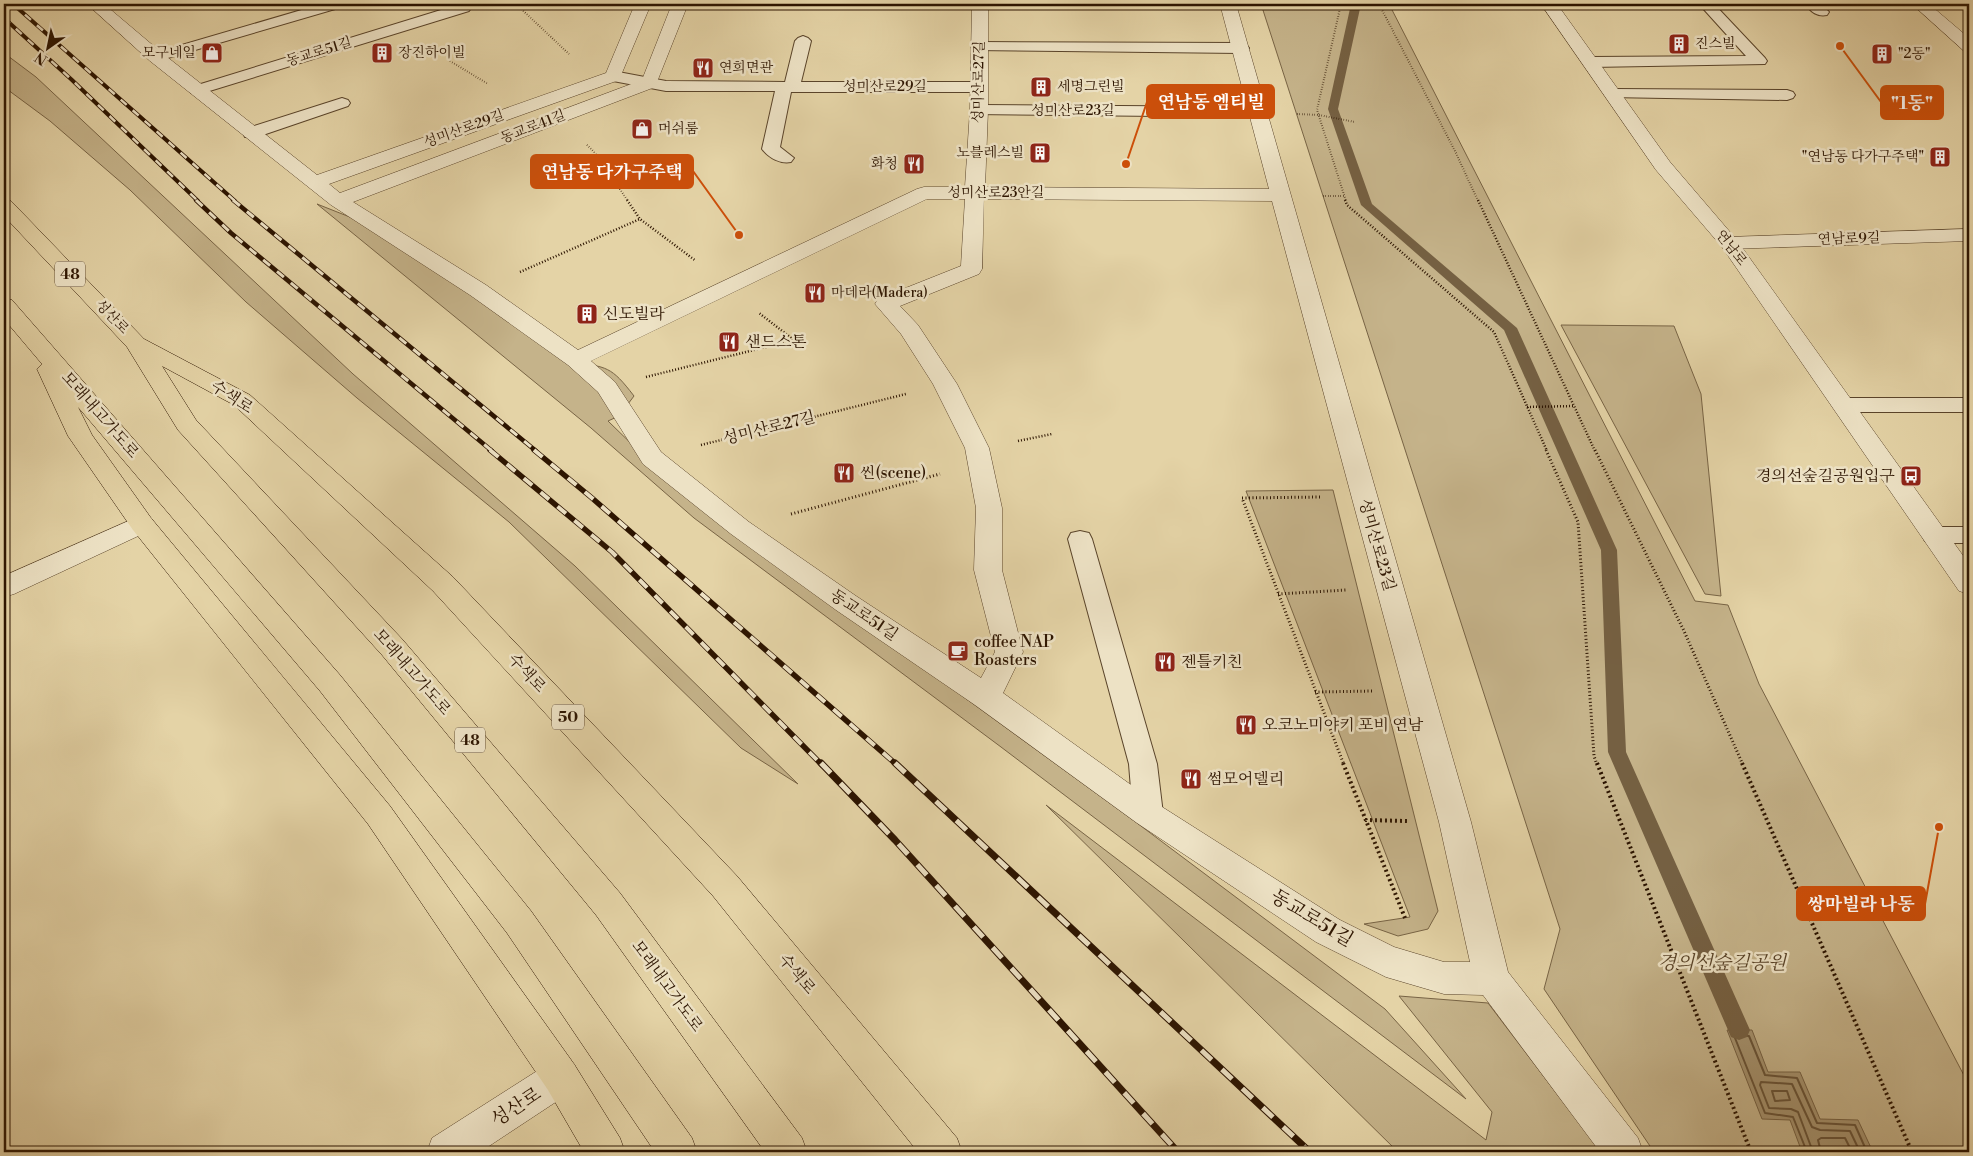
<svg xmlns="http://www.w3.org/2000/svg" width="1973" height="1156" viewBox="0 0 1973 1156" font-family="'Libre Bodoni','Noto Serif KR',serif">
<rect width="100%" height="100%" fill="#e4d3a6"/>
<filter id="stains"><feTurbulence type="fractalNoise" baseFrequency=".004" numOctaves="4"/><feColorMatrix values="0 0 0 0 .2 0 0 0 0 .09 0 0 0 0 .02 0 0 0 .5 -.17"/></filter>
<radialGradient id="worn" r=".72"><stop offset=".6" stop-color="#630" stop-opacity="0"/><stop offset="1" stop-color="#630" stop-opacity=".3"/></radialGradient>
<path fill="#c5b38a" stroke="#786445" d="M 1261,4 L 1389,4 L 1695,601 L 1728,605 L 1759,684 L 1969,1085 L 1969,1152 L 1654,1152 L 1544,989 L 1560,929 Z
M 4,53 L 36,77 L 353,374 L 575,566 L 798,784 L 741,748 L 509,522 L 357,398 L 246,302 L 130,190 L 50,121 L 4,87 Z
M 317,204 L 370,225 L 572,362 C 607,367 611,366 634,396 L 619,416 L 608,421 L 679,490 L 1137,823 L 1385,1009 L 1466,1099 L 1001,747 L 694,518 L 591,428 Z
M 1561,325 L 1674,326 L 1701,394 L 1721,596 L 1705,594 Z
M 1333,490 L 1438,911 L 1428,929 L 1398,936 L 1364,924 L 1410,917 L 1246,491 Z
M 1046,805 L 1486,1140 L 1492,1112 L 1399,996 L 1488,1003 L 1601,1152 L 1398,1152 Z"/>
<path fill="#a5926e" stroke="#756042" d="M 1727,1030 L 1752,1030 L 1768,1072 L 1800,1072 L 1820,1119 L 1858,1120 L 1873,1152 L 1802,1152 L 1790,1120 L 1762,1119 Z"/>
<g fill="none" stroke-linecap="round" stroke-linejoin="round">
<path stroke="#685337" stroke-width="2" d="M 1772,1091 L 1787,1091 L 1790,1100 L 1775,1101 Z
M 1807,1152 L 1793,1117 L 1765,1113 L 1735,1038 L 1737,1035 L 1749,1036 L 1765,1075 L 1797,1078 L 1817,1123 L 1855,1125 L 1867,1152
M 1813,1152 L 1798,1112 L 1791,1109 L 1769,1108 L 1760,1085 L 1761,1082 L 1792,1084 L 1812,1127 L 1820,1130 L 1850,1131 L 1860,1152
M 1821,1152 L 1818,1140 L 1821,1138 L 1845,1138 L 1852,1152"/>
<path fill="#756042" fill-rule="evenodd" d="M 1351,4 L 1361,4 L 1338,109 L 1372,204 L 1517,328 L 1617,550 L 1626,752 L 1750,1030 L 1747,1037 L 1739,1040 L 1731,1037 L 1608,752 L 1601,550 L 1504,330 L 1361,205 L 1328,109 Z"/>
<g stroke="#5a442a" stroke-width="2">
<path id="service" d="M 322,4 L 344,4 L 342,7 L 161,60 L 151,60 L 148,57 L 151,54 Z
M 453,4 L 468,4 L 471,8 L 469,11 L 203,93 L 191,93 L 189,90 L 191,87 L 454,6 Z
M 1699,4 L 1714,4 L 1765,58 L 1767,61 L 1765,64 L 1591,67 L 1585,65 L 1583,62 L 1585,59 L 1591,57 L 1746,56 Z
M 1806,4 L 1821,4 L 1829,12 L 1827,15 C 1818,17 1810,12 1806,4 Z
M 803,36 L 808,38 L 811,41 L 801,82 L 979,82 L 985,84 L 987,87 L 985,90 L 979,92 L 791,92 L 780,147 L 794,158 L 791,162 C 780,164 769,158 762,149 L 775,91 L 666,91 L 613,81 L 607,79 L 605,76 L 607,73 L 613,71 L 666,81 L 785,82 L 795,41 L 798,38 Z
M 979,42 L 1241,43 L 1246,45 L 1249,48 L 1246,51 L 1241,53 L 974,50 L 971,47 L 974,44 Z
M 1614,89 L 1787,90 L 1793,92 L 1795,95 L 1793,98 L 1787,100 L 1608,97 L 1606,94 L 1608,91 Z
M 342,98 L 348,100 L 350,103 L 348,106 L 257,137 L 245,137 L 243,133 L 245,129 Z
M 979,105 L 1258,107 L 1264,108 L 1266,112 L 1264,116 L 1258,117 L 973,114 L 971,110 L 973,106 Z
M 1844,398 L 1969,398 L 1969,412 L 1844,412 L 1836,410 L 1833,405 L 1836,400 Z
M 1934,527 L 1969,527 L 1969,543 L 1934,543 L 1925,541 L 1922,535 L 1925,529 Z
M 1080,531 L 1089,533 L 1092,539 L 1157,764 L 1163,814 L 1158,823 L 1148,826 L 1138,823 L 1133,814 L 1129,764 L 1068,539 L 1071,533 Z"/>
</g>
<g stroke="#5a442a" stroke-width="1">
<path id="minor" d="M 87,4 L 104,4 L 162,53 L 317,175 L 606,73 L 635,4 L 651,4 L 619,80 L 329,184 L 340,193 L 642,80 L 672,4 L 688,4 L 655,87 L 353,202 L 486,285 L 578,350 L 917,189 L 924,187 L 965,187 L 970,110 L 972,4 L 988,4 L 988,110 L 985,187 L 1269,189 L 1220,4 L 1236,4 L 1471,822 L 1508,972 L 1638,1138 L 1643,1152 L 1600,1152 L 1483,995 L 1444,994 L 1386,977 L 1316,942 L 1137,823 L 975,705 L 836,610 L 731,534 L 643,464 L 598,392 L 568,365 L 470,295 L 331,205 L 150,61 ZM 927,199 L 965,199 L 961,266 L 878,299 L 875,304 L 901,334 L 933,384 L 965,448 L 976,508 L 974,570 L 995,652 L 981,678 L 856,596 L 749,522 L 661,452 L 615,382 L 591,361 ZM 984,199 L 1272,201 L 1439,822 L 1470,962 L 1444,962 L 1394,947 L 1340,920 L 1159,805 L 1003,693 L 1023,652 L 1002,570 L 1002,508 L 989,448 L 957,384 L 918,325 L 900,306 L 979,274 L 982,269 Z
M 1912,4 L 1929,4 L 1969,38 L 1969,51 L 1963,50 Z
M 1969,229 L 1969,241 L 1729,249 L 1722,247 L 1719,243 L 1722,239 L 1729,237 Z
M 142,515 L 151,518 L 155,524 L 151,530 L 14,594 L 4,597 L 4,576 Z
M 561,1059 L 574,1064 L 580,1077 L 574,1090 L 480,1152 L 427,1152 L 432,1138 L 548,1064 Z"/>
</g>
<g stroke="#5a442a" stroke-width="1">
<path id="tertiary" d="M 1541,4 L 1557,4 L 1670,162 L 1736,239 L 1969,564 L 1969,594 L 1959,591 L 1722,247 L 1656,170 Z"/>
</g>
<g stroke="#2c1400" stroke-width="1">
<path id="primary" d="M 4,199 L 11,201 L 144,339 L 250,395 L 453,577 L 737,876 L 957,1138 L 962,1152 L 918,1152 L 713,896 L 433,591 L 234,405 L 162,366 L 196,420 L 402,639 L 620,893 L 802,1138 L 807,1152 L 765,1152 L 596,915 L 382,655 L 178,430 L 127,347 L 4,216 Z
M 4,298 L 12,300 L 340,675 L 531,911 L 692,1138 L 697,1152 L 655,1152 L 507,933 L 320,691 L 78,407 L 92,435 L 151,518 L 390,806 L 574,1064 L 620,1138 L 625,1152 L 584,1152 L 548,1090 L 368,824 L 133,530 L 68,436 L 37,369 L 42,364 L 4,319 Z"/>
</g>
<path stroke="#2c1400" stroke-width="2" stroke-dasharray="0.5 2" stroke-linecap="butt" d="M 516,4 L 569,54
M 1341,4 L 1317,110 L 1346,201
M 1379,4 L 1456,153 L 1478,201
M 450,61 L 488,84
M 1297,114 L 1319,115
M 587,145 L 594,152 L 628,201
M 1323,196 L 1344,196"/>
<path stroke="#2c1400" stroke-width="2.5" stroke-dasharray="1 2" stroke-linecap="butt" d="M 627,200 L 640,219 L 696,261
M 1345,200 L 1347,205 L 1494,332 L 1547,451
M 1478,200 L 1595,451
M 520,272 L 640,219
M 646,377 L 794,340 L 759,313
M 1018,441 L 1052,434
M 701,445 L 906,394"/>
<path stroke="#2c1400" stroke-width="3" stroke-dasharray="1 2.5" stroke-linecap="butt" d="M 1546,450 L 1578,522 L 1594,756 L 1597,765
M 1595,450 L 1684,631 L 1743,765
M 1320,497 L 1242,498 L 1344,765
M 791,514 L 940,474
M 1278,594 L 1346,590
M 1315,692 L 1374,691"/>
<path stroke="#2c1400" stroke-width="4" stroke-dasharray="2 3" stroke-linecap="butt" d="M 1343,763 L 1405,918
M 1597,763 L 1751,1152
M 1742,763 L 1912,1152
M 1365,820 L 1407,821"/>
<use href="#service" fill="#ede2c5" fill-rule="evenodd"/>
<use href="#minor" fill="#ede2c5" fill-rule="evenodd"/>
<use href="#tertiary" fill="#ede2c5" fill-rule="evenodd"/>
<use href="#primary" fill="#e4d3a6" fill-rule="evenodd"/>
<g stroke="#2c1400" stroke-width="4">
<path id="rail-far3" d="M 13,4 L 235,201
M 4,18 L 72,80 L 198,201"/>
</g>
<g stroke="#2c1400" stroke-width="4.5">
<path id="rail-far2" d="M 196,200 L 231,233 L 492,451
M 233,200 L 536,451"/>
</g>
<g stroke="#2c1400" stroke-width="5.5">
<path id="rail-far1" d="M 490,450 L 612,552 L 822,765
M 534,450 L 592,498 L 897,765"/>
</g>
<g stroke="#2c1400" stroke-width="7">
<path id="rail" d="M 821,763 L 895,840 L 1178,1152
M 895,763 L 1310,1152"/>
</g>
<use href="#rail-far3" stroke="#ede2c5" stroke-width="2.5" stroke-dasharray="8" stroke-linecap="butt"/>
<use href="#rail-far2" stroke="#ede2c5" stroke-width="3" stroke-dasharray="9" stroke-linecap="butt"/>
<use href="#rail-far1" stroke="#ede2c5" stroke-width="4" stroke-dasharray="11" stroke-linecap="butt"/>
<use href="#rail" stroke="#ede2c5" stroke-width="5" stroke-dasharray="14" stroke-linecap="butt"/>
<path stroke="#2c1400" stroke-width="2" stroke-dasharray="0.5 2" stroke-linecap="butt" d="M 1319,115 L 1355,122"/>
<path stroke="#2c1400" stroke-width="2.5" stroke-dasharray="1 2" stroke-linecap="butt" d="M 1527,407 L 1573,406"/>
</g>
<defs>
<g id="building-square" transform="scale(1.125)"><rect x="-9" y="-9" width="18" height="18" rx="4" fill="#8f2418" stroke="#ede2c5"/><path d="M-4-6H4V6H1V3H-1V6H-4ZM-2.5-4.3h1.7v1.8h-1.7ZM.8-4.3h1.7v1.8H.8ZM-2.5-1h1.7V.8h-1.7ZM.8-1h1.7V.8H.8Z" fill="#fff"/></g>
<g id="shop-square" transform="scale(1.125)"><rect x="-9" y="-9" width="18" height="18" rx="4" fill="#8f2418" stroke="#ede2c5"/><path d="M-5-2.5h2.3a2.7 3.5 0 0 1 5.4 0H5L5.5 6h-11ZM-1.5-2.5h3a1.5 2.3 0 0 0-3 0Z" fill="#fff"/></g>
<g id="restaurant-square" transform="scale(1.125)"><rect x="-9" y="-9" width="18" height="18" rx="4" fill="#8f2418" stroke="#ede2c5"/><path d="M-5-6h1v4h1v-4h1v4h1v-4h1v5L-1.5 .5V6h-2V.5L-5-1ZM5-6V6H3V1.5H1.5Q1.5-4 5-6Z" fill="#fff"/></g>
<g id="bus-square" transform="scale(1.125)"><rect x="-9" y="-9" width="18" height="18" rx="4" fill="#8f2418" stroke="#ede2c5"/><path d="M-5-6H5V4H4V6H2V4H-2V6H-4V4H-5ZM-3.5-4V0h7V-4ZM-3.5 1.2v1.5H-2V1.2ZM2 1.2v1.5H3.5V1.2Z" fill="#fff"/></g>
<g id="cafe-square" transform="scale(1.125)"><rect x="-9" y="-9" width="18" height="18" rx="4" fill="#8f2418" stroke="#ede2c5"/><path d="M-5.5-4.5H6V0H3Q3 3.5 0 3.5H-2.5Q-5.5 3.5-5.5 0ZM3-3.2v2h1.7v-2ZM-6 4.5H4V6H-6Z" fill="#fff"/></g>
</defs>
<g fill-rule="evenodd">
<use href="#building-square" x="1679" y="44"/>
<use href="#shop-square" x="212" y="53"/>
<use href="#building-square" x="382" y="53"/>
<use href="#building-square" x="1882" y="54"/>
<use href="#restaurant-square" x="703" y="68"/>
<use href="#building-square" x="1041" y="87"/>
<use href="#shop-square" x="642" y="129"/>
<use href="#building-square" x="1040" y="153"/>
<use href="#building-square" x="1940" y="157"/>
<use href="#restaurant-square" x="914" y="164"/>
<use href="#restaurant-square" x="815" y="293"/>
<use href="#building-square" x="587" y="314"/>
<use href="#restaurant-square" x="729" y="342"/>
<use href="#restaurant-square" x="844" y="473"/>
<use href="#bus-square" x="1911" y="476"/>
<use href="#cafe-square" x="958" y="651"/>
<use href="#restaurant-square" x="1165" y="662"/>
<use href="#restaurant-square" x="1246" y="725"/>
<use href="#restaurant-square" x="1191" y="779"/>
</g>
<g text-anchor="middle" dominant-baseline="central" stroke-width="5" stroke-linejoin="round" paint-order="stroke">
<g font-size="14" fill="#2c1400" stroke="#ede2c5" text-anchor="start">
<text x="1695" y="44">진스빌</text>
<text x="196" y="53" text-anchor="end">모구네일</text>
<text x="398" y="53">장진하이빌</text>
<text x="1898" y="54">"2동"</text>
<text x="719" y="68">연희면관</text>
<text x="1057" y="87">세명그린빌</text>
<text x="658" y="129">머쉬룸</text>
<text x="1024" y="153" text-anchor="end">노블레스빌</text>
<text x="1924" y="157" text-anchor="end">"연남동 다가구주택"</text>
<text x="898" y="164" text-anchor="end">화청</text>
<text x="831" y="293">마데라(Madera)</text>
</g>
<g font-size="14" fill="#2c1400" stroke="#ede2c5">
<text transform="translate(319 52) rotate(-17)">동교로51길</text>
<text transform="translate(979 82) rotate(-89)">성미산로27길</text>
<text x="885" y="87">성미산로29길</text>
<text x="1073" y="111">성미산로23길</text>
<text transform="translate(533 127) rotate(-21)">동교로41길</text>
<text transform="translate(464 129) rotate(-20)">성미산로29길</text>
<text x="996" y="193">성미산로23안길</text>
<text transform="translate(1849 239) rotate(-2)">연남로9길</text>
<text transform="translate(1731 248) rotate(52)">연남로</text>
<text transform="translate(112 317) rotate(46)">성산로</text>
</g>
<g fill="#ede2c5" stroke="#66523b" stroke-width="1">
<rect x="55" y="261.5" width="30" height="25" rx="4"/>
<rect x="552" y="704.5" width="32" height="25" rx="4"/>
<rect x="455" y="727.5" width="30" height="25" rx="4"/>
</g>
<g font-size="15" font-weight="bold" fill="#2c1400">
<text x="70" y="274">48</text>
<text x="568" y="717">50</text>
<text x="470" y="740">48</text>
</g>
<g font-size="16" fill="#2c1400" stroke="#ede2c5" text-anchor="start">
<text x="603" y="314">신도빌라</text>
<text x="745" y="342">샌드스톤</text>
<text x="860" y="473">씬(scene)</text>
<text x="1895" y="476" text-anchor="end">경의선숲길공원입구</text>
<text x="974" y="642">coffee NAP<tspan x="974" dy="18">Roasters</tspan></text>
<text x="1181" y="662">젠틀키친</text>
<text x="1262" y="725">오코노미야키 포비 연남</text>
<text x="1207" y="779">썸모어델리</text>
</g>
<g font-size="16" fill="#2c1400" stroke="#ede2c5">
<text transform="translate(232 397) rotate(33)">수색로</text>
<text transform="translate(100 415) rotate(49)">모래내고가도로</text>
<text transform="translate(769 428) rotate(-14)">성미산로27길</text>
<text transform="translate(1377 545) rotate(74)">성미산로23길</text>
<text transform="translate(864 615) rotate(34)">동교로51길</text>
<text transform="translate(412 672) rotate(49)">모래내고가도로</text>
<text transform="translate(527 673) rotate(47)">수색로</text>
<text transform="translate(797 974) rotate(50)">수색로</text>
<text transform="translate(667 986) rotate(54)">모래내고가도로</text>
</g>
<g font-size="19" fill="#2c1400" stroke="#ede2c5">
<text transform="translate(1312 918) rotate(31)">동교로51길</text>
<text transform="translate(516 1107) rotate(-33)">성산로</text>
</g>
<g font-size="19" font-style="italic" fill="#5a4429" stroke="#ede2c5">
<text x="1722" y="963">경의선숲길공원</text>
</g>
</g>
<path fill="none" stroke="#cc4f0a" stroke-width="2" d="M1126 164L1147 102M1840 46L1881 102M739 235L693 171M1939 827L1925 904"/>
<g fill="#cc4f0a" stroke="#ede2c5" stroke-width="2">
<circle cx="1126" cy="164" r="5"/>
<circle cx="1840" cy="46" r="5"/>
<circle cx="739" cy="235" r="5"/>
<circle cx="1939" cy="827" r="5"/>
</g>
<g fill="#cc4f0a" stroke="#cc4f0a" stroke-width="2">
<rect x="1147" y="85" width="127" height="33" rx="5"/>
<rect x="1881" y="86" width="62" height="33" rx="5"/>
<rect x="531" y="155" width="162" height="33" rx="5"/>
<rect x="1797" y="887" width="128" height="33" rx="5"/>
</g>
<g font-size="18" text-anchor="middle" font-weight="bold" fill="#fff">
<text x="1211" y="108">연남동 엠티빌</text>
<text x="1912" y="109">"1동"</text>
<text x="612" y="178">연남동 다가구주택</text>
<text x="1861" y="910">쌍마빌라 나동</text>
</g>
<rect width="1973" height="1156" fill="none" stroke="#e4d3a6" stroke-width="20"/>
<rect x="5" y="5" width="1963" height="1146" fill="none" stroke="#2c1400" stroke-width="2.5"/>
<rect x="10" y="10" width="1953" height="1136" fill="none" stroke="#2c1400"/>
<g transform="translate(48 48) rotate(213)" stroke="#ede2c5" stroke-width="4" paint-order="stroke">
<path d="M0-4L9 19L0 12L-9 19Z" fill="#2c1400"/>
<text y="-8" font-size="14" font-weight="bold" text-anchor="middle" fill="#2c1400">N</text>
</g>
<rect width="100%" height="100%" filter="url(#stains)"/>
<rect width="100%" height="100%" fill="url(#worn)"/>
</svg>
